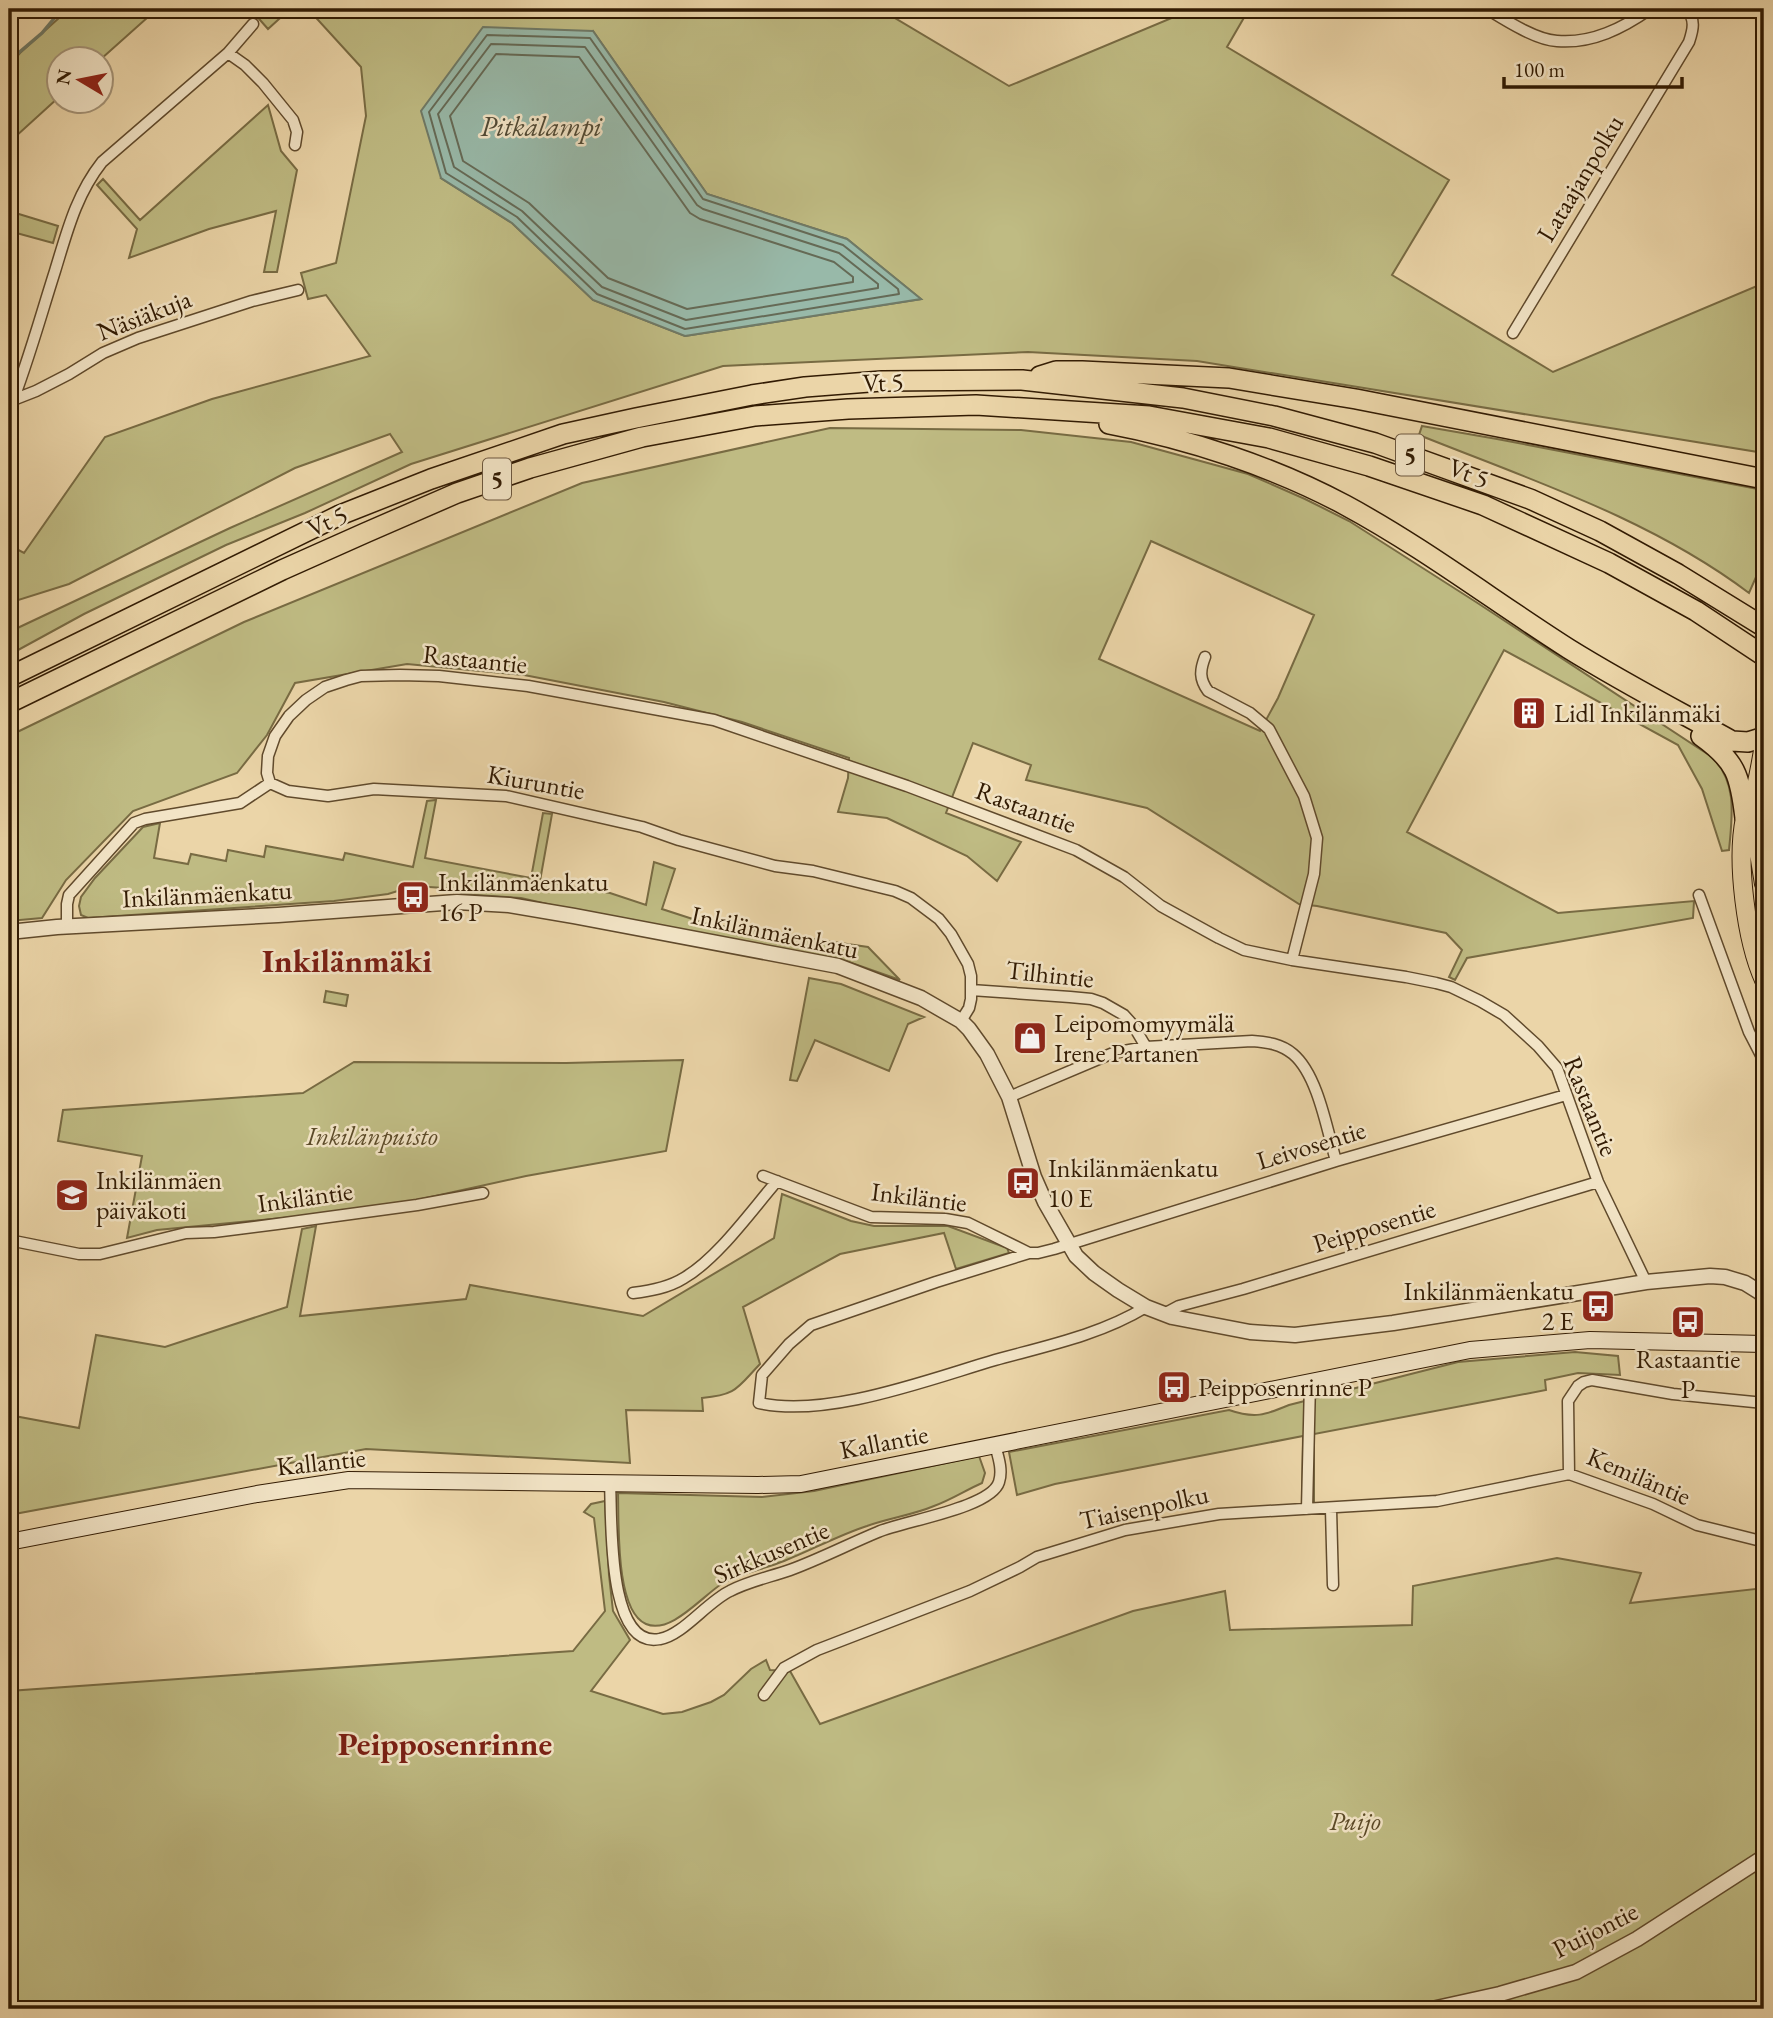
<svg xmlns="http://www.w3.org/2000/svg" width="1773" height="2018" viewBox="0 0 1773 2018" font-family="'EB Garamond',serif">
<rect width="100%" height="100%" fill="#ebd5a8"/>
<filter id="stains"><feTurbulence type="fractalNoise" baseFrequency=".00286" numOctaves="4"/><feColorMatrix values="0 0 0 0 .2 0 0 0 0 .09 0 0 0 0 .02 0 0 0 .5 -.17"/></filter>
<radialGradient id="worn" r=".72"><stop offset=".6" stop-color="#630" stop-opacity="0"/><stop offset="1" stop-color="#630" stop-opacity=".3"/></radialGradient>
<path fill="#bfbb83" stroke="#786b43" stroke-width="2" fill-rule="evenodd" d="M 69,9 L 157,9 L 101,59 L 60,60 L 59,97 L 15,137 L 9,158 L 9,66 L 20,53 Z
M 256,9 L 290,9 L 268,29 L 253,12 Z
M 308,9 L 893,9 L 890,15 L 1009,86 L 1193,9 L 1249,9 L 1227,47 L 1449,180 L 1392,275 L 1553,372 L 1764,283 L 1764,453 L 1197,361 L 1028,352 L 723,366 L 411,464 L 305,513 L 226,545 L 84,614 L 9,655 L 9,632 L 230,528 L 402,452 L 390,434 L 295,468 L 69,584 L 9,603 L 9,545 L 24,553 L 105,437 L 212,399 L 370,356 L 326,295 L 308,299 L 301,273 L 336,263 L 366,116 L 361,67 ZM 593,31 L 707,194 L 847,239 L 921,299 L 685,336 L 593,300 L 512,223 L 441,178 Z
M 268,105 L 281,151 L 297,170 L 277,272 L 264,272 L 276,211 L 209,229 L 129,258 L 137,229 L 97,185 L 103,179 L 140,220 Z
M 9,211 L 58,226 L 53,243 L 9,231 Z
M 1422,426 L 1497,439 L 1763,490 L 1764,559 L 1749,593 C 1651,519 1531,480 1419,435 Z
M 830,428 L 1021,430 L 1131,442 L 1248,474 L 1305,499 L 1349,521 L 1476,602 L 1712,757 C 1738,783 1732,817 1729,850 L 1722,851 L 1702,789 L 1678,745 L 1504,650 L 1407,832 L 1558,913 L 1694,901 L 1693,918 L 1467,958 L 1455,980 L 1449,977 L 1462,950 L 1446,933 L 1317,906 L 1299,904 L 1147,808 L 1026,780 L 1031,765 L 973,743 L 946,813 L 1021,842 L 997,881 L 967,856 L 887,818 L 838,812 L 848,778 L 849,758 L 742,722 L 664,702 L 524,675 L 407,664 L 295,683 L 267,735 L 237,773 L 133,811 L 66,880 L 42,918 L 9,921 L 9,736 L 244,622 L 582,483 ZM 1151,541 L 1314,615 L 1278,698 L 1260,731 L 1099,659 Z
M 436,800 L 425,858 L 531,878 L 543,813 L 552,814 L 540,881 L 610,893 L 646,905 L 654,862 L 675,869 L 662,909 L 708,924 L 868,947 L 900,980 L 846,961 L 604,917 L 521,898 L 461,894 L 459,889 L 414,886 L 388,894 L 334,901 L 88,918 L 81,915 L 79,906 L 81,897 L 95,878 L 143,827 L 160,823 L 154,858 L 188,864 L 191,854 L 226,861 L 228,850 L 264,857 L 266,846 L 343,860 L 345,853 L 413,867 L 427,801 Z
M 809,978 L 841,984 L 924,1017 L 908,1024 L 889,1071 L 815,1040 L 797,1081 L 790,1080 Z
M 326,991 L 348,995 L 346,1006 L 324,1002 Z
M 683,1060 L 666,1151 L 526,1176 L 376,1209 L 157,1230 L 127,1238 L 142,1156 L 58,1141 L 63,1110 L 303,1093 L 354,1062 L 566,1063 Z
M 782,1194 L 851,1221 L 874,1226 L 948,1226 L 1007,1248 L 1009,1253 L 956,1269 L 944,1233 L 840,1254 L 743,1307 L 760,1364 C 737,1388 737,1395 702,1398 L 703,1411 L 626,1410 L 630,1463 L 366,1449 L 9,1515 L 9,1415 L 79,1428 L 96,1335 L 165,1347 L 287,1307 L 302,1229 L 316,1226 L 300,1316 L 466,1299 L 470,1285 L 643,1316 L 774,1238 Z
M 1575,1352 L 1618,1356 L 1620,1375 L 1578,1373 L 1545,1380 L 1546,1390 L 1314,1434 L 1314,1504 L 1302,1504 L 1303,1436 L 1055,1484 L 1017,1495 L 1009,1452 L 1229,1410 C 1255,1419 1265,1415 1289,1405 L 1458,1362 Z
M 979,1456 L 985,1473 L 982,1483 C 966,1490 951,1500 934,1506 C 913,1515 889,1518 867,1526 C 839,1535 812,1550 784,1561 C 764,1569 742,1573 723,1583 C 703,1595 671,1635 646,1624 C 615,1611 619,1522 618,1493 L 762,1497 L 814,1491 Z
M 605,1501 L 609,1575 L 613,1611 L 630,1640 L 591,1691 L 663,1714 L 682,1712 L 711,1702 L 724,1695 L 751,1669 L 766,1660 L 770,1670 L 790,1671 L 820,1724 L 1133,1611 L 1225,1591 L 1230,1630 L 1412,1625 L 1413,1586 L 1557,1558 L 1641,1573 L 1630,1603 L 1764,1588 L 1764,2009 L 9,2009 L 9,1691 L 573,1651 L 605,1611 L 594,1518 L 584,1512 L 591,1504 Z"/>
<path fill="#98b9a9" stroke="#6f7a67" stroke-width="2" d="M 483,27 L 593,31 L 707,194 L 847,239 L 921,299 L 685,336 L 593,300 L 512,223 L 441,178 L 421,111 Z"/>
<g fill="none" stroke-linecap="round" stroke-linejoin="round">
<path stroke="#656a56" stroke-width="2" d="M 487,35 L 590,38 L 703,199 L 843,245 L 898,289 L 899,294 L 685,329 L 597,294 L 517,217 L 446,173 L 429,112 Z
M 491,44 L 585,47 L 697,205 L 703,209 L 839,253 L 878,284 L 878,288 L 686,320 L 602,287 L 522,211 L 454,167 L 438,114 Z
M 496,54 L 579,57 L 690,213 L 700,219 L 834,262 L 853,277 L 853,282 L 687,309 L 608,278 L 529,203 L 463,161 L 450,116 Z"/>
<path stroke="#6f7a67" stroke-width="3.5" d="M 9,61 L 42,33 L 62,9"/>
<g stroke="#604a2c" stroke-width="13">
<path id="minor" d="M 1487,9 C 1505,20 1536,40 1557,41 C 1592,44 1623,28 1650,9
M 228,53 L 245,65 L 263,83 L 293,120 L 297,132 L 295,145
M 1513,333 L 1689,42 C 1693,30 1696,19 1686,9
M 13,400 L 36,391 L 69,374 L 103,353 L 138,338 L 252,301 L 298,290
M 9,411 C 27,366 40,318 55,271 C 67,232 76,195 102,162 L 228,53 L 253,24
M 1205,657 C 1200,670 1199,679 1208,691 L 1250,713 L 1269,729 L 1304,796 L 1317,838 L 1314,874 L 1292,960
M 270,783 L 267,773 L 268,756 L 275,736 L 289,716 L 306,700 L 325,687 L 346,680 L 361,676 L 400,675 L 439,676 L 528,686 L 714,720 L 907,786 L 1076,850 L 1124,877 L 1161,906 L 1219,938 L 1244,950 L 1292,960 L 1406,977 L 1436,983 L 1451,987 L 1480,1001 L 1504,1015 L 1538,1046 L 1557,1068 L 1598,1182 L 1646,1282
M 1699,895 L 1749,1032 L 1764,1061
M 67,927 L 67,904 L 69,895 L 134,823 L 145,819 L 240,803 L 270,783 L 288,791 L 328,796 L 374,789 L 506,796 L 642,827 L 679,840 L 775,866 L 813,871 L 895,891 L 911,898 L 939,919 L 951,934 L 968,964 L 971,976 L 971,999 L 969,1008 L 961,1021
M 971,990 L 1070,997 L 1091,999 L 1103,1003 L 1124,1015 L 1133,1025 L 1146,1047
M 1009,1097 L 1113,1053 L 1146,1047 L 1252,1041 C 1267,1042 1281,1044 1293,1054 C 1318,1075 1327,1130 1336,1161
M 763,1176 L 871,1217 L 945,1219 L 968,1223 L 1029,1253
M 9,1240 L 79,1254 L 100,1254 L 186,1233 L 214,1232 L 277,1224 L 417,1205 L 483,1193
M 633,1293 C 650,1291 668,1288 684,1278 C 718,1258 751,1211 777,1181
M 1146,1307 C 1100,1335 1046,1346 995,1360 C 927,1380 828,1418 759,1403 L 762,1375 L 789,1344 L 811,1325 L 936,1282 L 1029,1253 L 1038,1253 L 1054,1249 L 1336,1161 L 1566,1095
M 1164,1314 L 1179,1306 L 1243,1289 L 1598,1182
M 610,1483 C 612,1516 606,1650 660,1639 C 683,1635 707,1602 730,1591 C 749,1581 770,1577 790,1570 C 820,1559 849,1544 878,1532 C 903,1521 991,1508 999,1482 C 1003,1470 998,1456 995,1445
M 1307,1509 L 1310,1382
M 1331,1509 L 1333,1585
M 1757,1540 L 1697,1525 L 1653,1504 L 1569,1474 L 1568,1401 L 1578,1386 L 1584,1382 L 1592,1380 L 1673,1394 L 1764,1403
M 764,1695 L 784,1668 L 817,1650 L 970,1591 L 1020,1567 L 1037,1557 L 1125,1530 L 1219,1514 L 1437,1501 L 1569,1474"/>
</g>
<g stroke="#604a2c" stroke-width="17">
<path id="tertiary" d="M 9,932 L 57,927 L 278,915 L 457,902 L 509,905 L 574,916 L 838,966 L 921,998 L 961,1021 L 969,1029 L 987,1054 L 1009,1097 L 1034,1177 L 1045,1202 L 1076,1256 L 1094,1273 L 1118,1290 L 1146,1307 L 1172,1317 L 1250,1332 L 1295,1335 L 1393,1323 L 1646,1282 L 1710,1276 L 1725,1277 L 1745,1283 L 1761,1293 L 1764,1299
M 1432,2009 L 1500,1994 L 1576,1972 L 1637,1939 L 1764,1857"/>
</g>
<g stroke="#321b03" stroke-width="18">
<path id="secondary" d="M 9,1542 L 257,1494 L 349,1480 L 758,1485 L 801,1484 L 1470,1350 L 1590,1340 L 1764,1344"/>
</g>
<g stroke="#321b03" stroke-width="20">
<path id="primary" d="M 1764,744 C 1762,758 1759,773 1756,787 C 1753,797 1747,807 1745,818 C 1736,861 1746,940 1764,980
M 1756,794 L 1759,814 L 1759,853 L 1764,884"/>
</g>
<g stroke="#321b03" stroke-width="22">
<path id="motorway" d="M 1040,376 L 1056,371 L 1082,371 L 1229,378 L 1356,399 L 1764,479
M 1109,424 C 1189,439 1274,467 1345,505 C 1423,547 1495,602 1569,649 C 1622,682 1678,711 1732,741 L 1748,742 L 1764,737
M 9,677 L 340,515 L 431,479 L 563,434 L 636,418 L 752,395 L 805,387 L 882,381 L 1022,380 L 1183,398 L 1274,416 L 1375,443 L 1530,499 L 1600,531 L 1678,574 L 1764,627
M 9,703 L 282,570 L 365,533 L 457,493 L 530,468 L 642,437 L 755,416 L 848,409 L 976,405 L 1149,416 L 1269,438 L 1369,466 L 1483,505 L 1609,563 L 1696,611 L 1764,656
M 1701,736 C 1736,761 1740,775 1745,818"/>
</g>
<use href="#minor" stroke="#f2e4c6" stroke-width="10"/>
<use href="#tertiary" stroke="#f2e4c6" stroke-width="14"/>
<use href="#secondary" stroke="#f2e4c6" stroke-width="16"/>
<use href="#primary" stroke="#ebd5a8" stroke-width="18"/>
<use href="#motorway" stroke="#ebd5a8" stroke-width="19"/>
</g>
<defs>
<g id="building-square" transform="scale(1.75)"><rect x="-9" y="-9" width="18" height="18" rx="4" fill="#8f2418" stroke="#f2e4c6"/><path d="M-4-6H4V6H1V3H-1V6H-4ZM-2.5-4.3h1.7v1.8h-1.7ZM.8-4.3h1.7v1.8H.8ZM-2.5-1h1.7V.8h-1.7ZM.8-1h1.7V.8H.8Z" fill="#fff"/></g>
<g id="bus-square" transform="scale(1.75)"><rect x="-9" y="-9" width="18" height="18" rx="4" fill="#8f2418" stroke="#f2e4c6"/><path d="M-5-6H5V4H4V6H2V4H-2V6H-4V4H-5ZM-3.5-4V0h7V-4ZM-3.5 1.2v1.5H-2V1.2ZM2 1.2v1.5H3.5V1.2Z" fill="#fff"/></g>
<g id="shop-square" transform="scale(1.75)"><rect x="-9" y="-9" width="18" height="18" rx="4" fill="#8f2418" stroke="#f2e4c6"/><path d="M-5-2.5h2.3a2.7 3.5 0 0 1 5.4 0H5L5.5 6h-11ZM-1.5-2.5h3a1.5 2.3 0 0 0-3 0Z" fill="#fff"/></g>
<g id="school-square" transform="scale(1.75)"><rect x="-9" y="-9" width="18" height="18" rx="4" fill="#8f2418" stroke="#f2e4c6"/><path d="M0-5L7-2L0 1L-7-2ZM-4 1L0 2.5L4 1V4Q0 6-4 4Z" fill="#fff"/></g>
</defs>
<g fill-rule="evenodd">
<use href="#building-square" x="1529" y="713"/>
<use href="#bus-square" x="413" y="897"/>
<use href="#shop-square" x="1030" y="1038"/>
<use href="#bus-square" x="1023" y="1183"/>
<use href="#school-square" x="72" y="1195"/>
<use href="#bus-square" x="1598" y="1306"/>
<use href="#bus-square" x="1688" y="1322"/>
<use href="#bus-square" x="1174" y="1387"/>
</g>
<g text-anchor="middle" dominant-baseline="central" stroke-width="5" stroke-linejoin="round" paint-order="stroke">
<g fill="#f2e4c6" stroke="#6c573e" stroke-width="2">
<rect x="1396" y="434.5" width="28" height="41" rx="5"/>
<rect x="483" y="458.5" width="28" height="41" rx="5"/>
</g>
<g font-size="24" font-weight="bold" fill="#321b03">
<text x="1410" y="455">5</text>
<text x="497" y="479">5</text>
</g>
<g font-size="26" fill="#321b03" stroke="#f2e4c6">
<text transform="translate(1580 178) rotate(-59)">Lataajanpolku</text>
<text transform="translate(144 315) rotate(-21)">Näsiäkuja</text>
<text transform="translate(883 382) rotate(-2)">Vt 5</text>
<text transform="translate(1469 473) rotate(21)">Vt 5</text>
<text transform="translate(327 521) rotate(-25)">Vt 5</text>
<text transform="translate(475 659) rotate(6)">Rastaantie</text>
<text transform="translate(536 782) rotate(10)">Kiuruntie</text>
<text transform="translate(1026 807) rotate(20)">Rastaantie</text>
<text transform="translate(207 894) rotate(-3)">Inkilänmäenkatu</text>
<text transform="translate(775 932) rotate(12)">Inkilänmäenkatu</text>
<text transform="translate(1050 974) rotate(6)">Tilhintie</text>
<text transform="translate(1591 1106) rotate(68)">Rastaantie</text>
<text transform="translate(1311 1145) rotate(-17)">Leivosentie</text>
<text transform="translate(305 1197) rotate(-8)">Inkiläntie</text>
<text transform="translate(919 1197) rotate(7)">Inkiläntie</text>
<text transform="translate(1374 1226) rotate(-17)">Peipposentie</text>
<text transform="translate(884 1442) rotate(-11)">Kallantie</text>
<text transform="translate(321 1462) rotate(-6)">Kallantie</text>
<text transform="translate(1639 1476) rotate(23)">Kemiläntie</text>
<text transform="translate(1144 1507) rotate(-12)">Tiaisenpolku</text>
<text transform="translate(771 1552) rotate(-23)">Sirkkusentie</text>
<text transform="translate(1595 1930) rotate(-27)">Puijontie</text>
</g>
<g font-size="26" fill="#321b03" stroke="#f2e4c6" text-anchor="start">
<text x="1554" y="713">Lidl Inkilänmäki</text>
<text x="438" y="882">Inkilänmäenkatu<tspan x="438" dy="30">16 P</tspan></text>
<text x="1054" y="1023">Leipomomyymälä<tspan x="1054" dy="30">Irene Partanen</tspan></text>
<text x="1048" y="1168">Inkilänmäenkatu<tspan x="1048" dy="30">10 E</tspan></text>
<text x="96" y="1180">Inkilänmäen<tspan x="96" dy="30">päiväkoti</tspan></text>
<text x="1574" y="1291" text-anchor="end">Inkilänmäenkatu<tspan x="1574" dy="30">2 E</tspan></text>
<text x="1688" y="1359" text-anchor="middle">Rastaantie<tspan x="1688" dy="30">P</tspan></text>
<text x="1198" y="1387">Peipposenrinne P</text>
</g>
<g font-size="26" font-style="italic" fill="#5c4b29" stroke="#f2e4c6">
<text x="372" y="1136">Inkilänpuisto</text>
<text x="1355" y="1821">Puijo</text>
</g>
<g font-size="28" font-style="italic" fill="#514a35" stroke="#f2e4c6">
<text x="541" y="126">Pitkälampi</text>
</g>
<g font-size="33" font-weight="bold" fill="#7a1f14" stroke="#f2e4c6">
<text x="347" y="960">Inkilänmäki</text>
<text x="445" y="1743">Peipposenrinne</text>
</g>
</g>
<rect width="1773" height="2018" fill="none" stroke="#ebd5a8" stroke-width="35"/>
<rect x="10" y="10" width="1752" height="1997" fill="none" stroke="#321b03" stroke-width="3.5"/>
<rect x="18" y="18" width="1738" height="1983" fill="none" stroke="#321b03" stroke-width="2"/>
<g transform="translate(80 80) rotate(280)"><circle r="33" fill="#f2e4c6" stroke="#a59478" stroke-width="2"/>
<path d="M0-5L12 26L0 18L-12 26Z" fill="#8f2418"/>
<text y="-10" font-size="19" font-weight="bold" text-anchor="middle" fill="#321b03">N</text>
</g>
<path d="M1504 77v10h178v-10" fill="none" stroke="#321b03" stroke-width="3.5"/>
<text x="1514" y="77" font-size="21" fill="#321b03" stroke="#f2e4c6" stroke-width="5" paint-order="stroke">100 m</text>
<rect width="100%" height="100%" filter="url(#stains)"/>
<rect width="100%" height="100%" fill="url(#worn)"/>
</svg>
